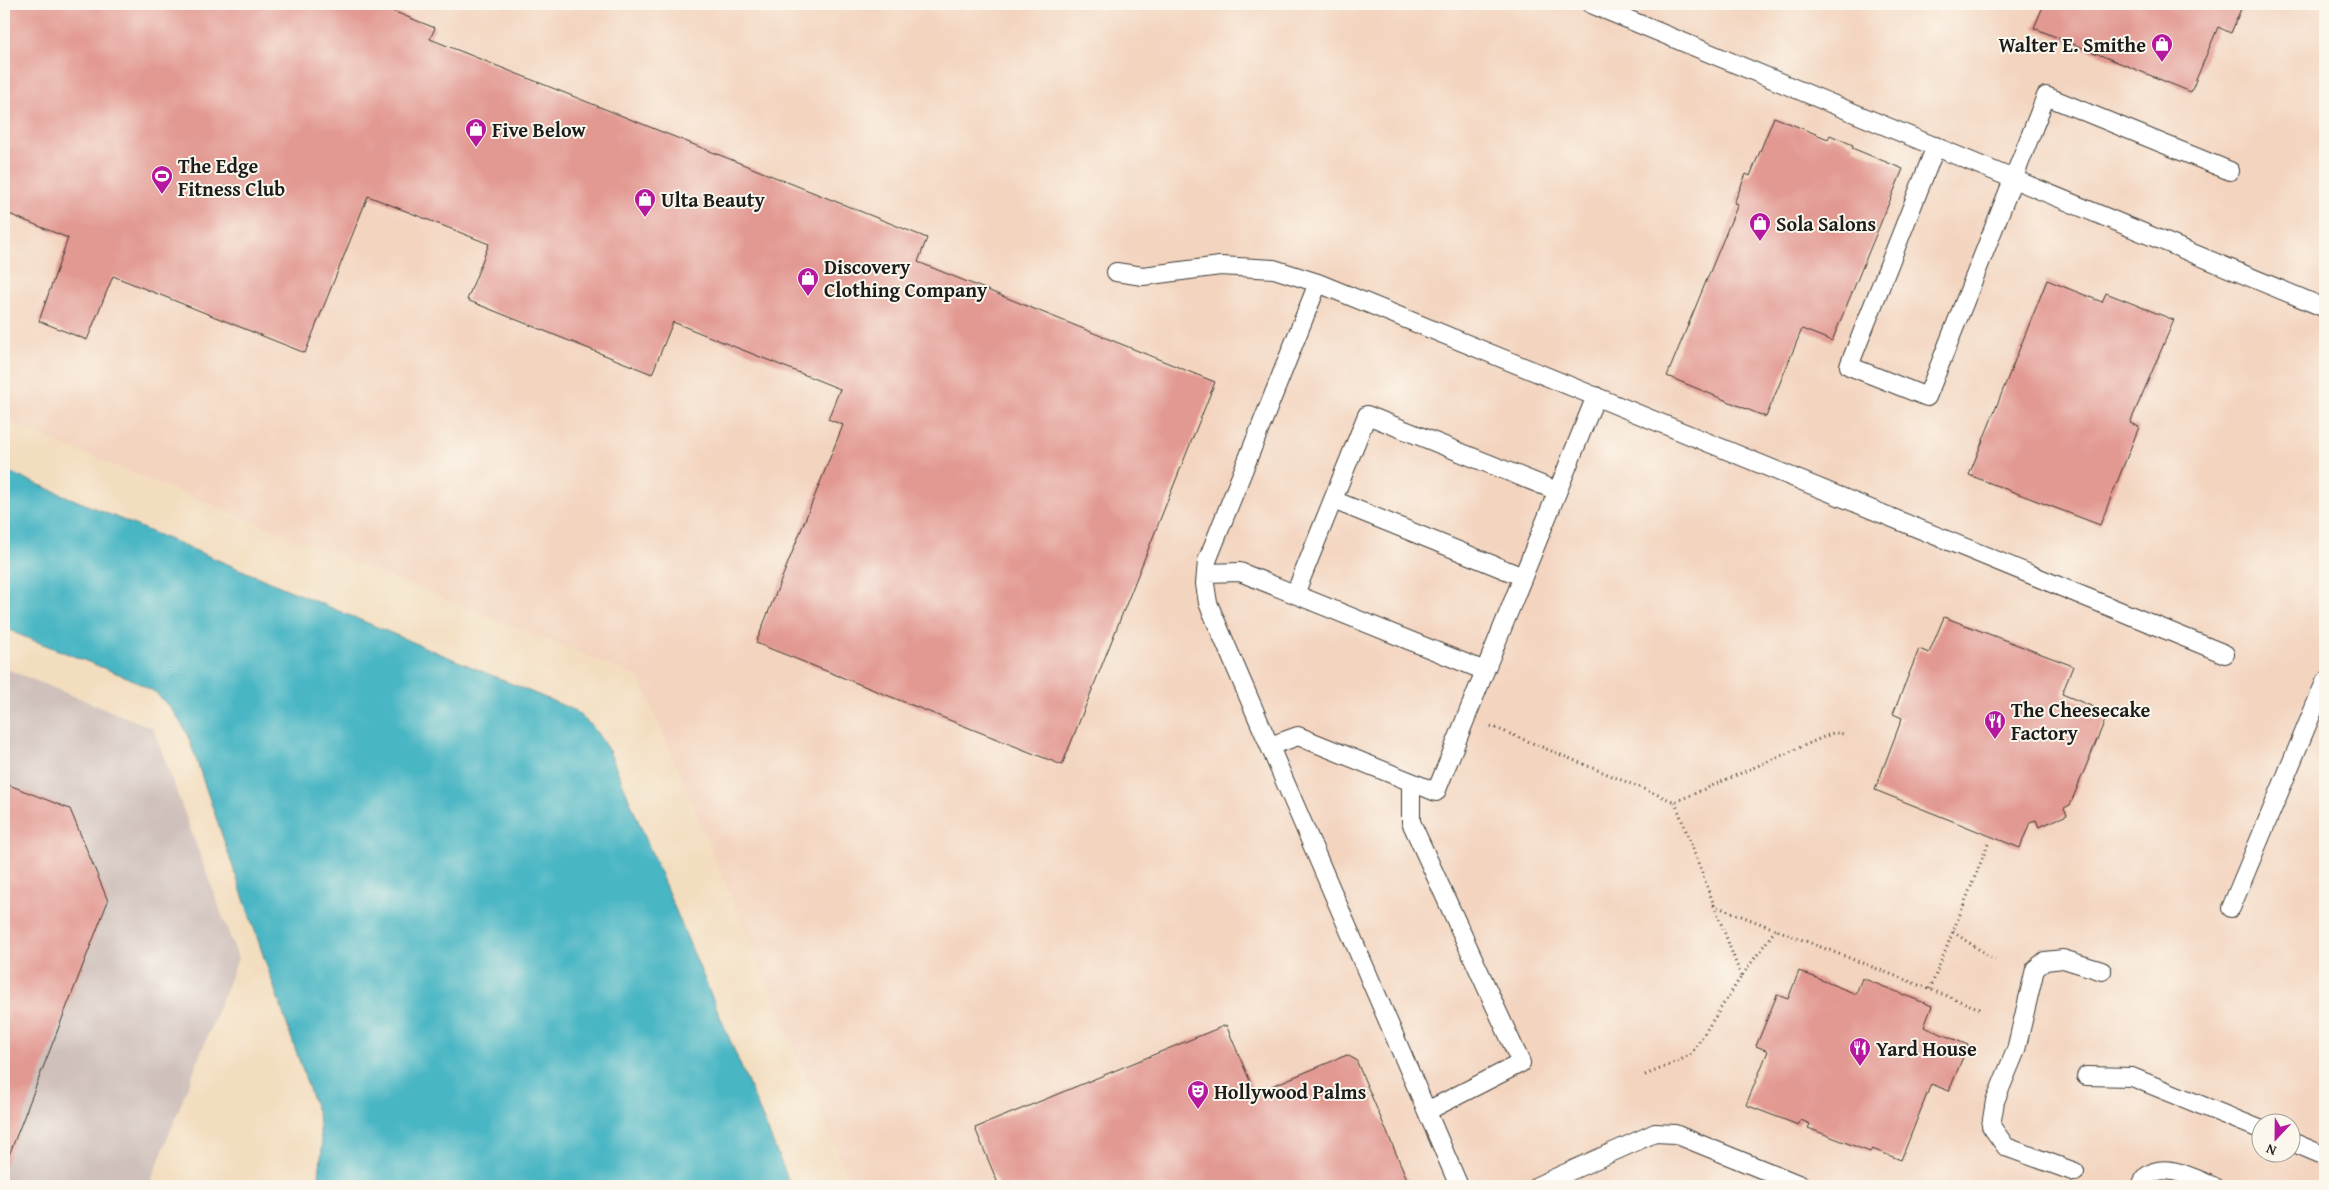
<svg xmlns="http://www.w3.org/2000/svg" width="2329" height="1190" viewBox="0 0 2329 1190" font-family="'Gentium Book Plus',serif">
<rect width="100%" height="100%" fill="#fbf7ec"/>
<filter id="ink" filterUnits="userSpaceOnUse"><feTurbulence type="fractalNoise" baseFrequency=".02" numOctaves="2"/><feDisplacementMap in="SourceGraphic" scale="10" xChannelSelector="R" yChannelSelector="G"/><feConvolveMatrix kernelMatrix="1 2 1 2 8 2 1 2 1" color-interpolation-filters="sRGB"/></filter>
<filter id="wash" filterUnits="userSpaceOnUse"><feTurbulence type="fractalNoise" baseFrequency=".0096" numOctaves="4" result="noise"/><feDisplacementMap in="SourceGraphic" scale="20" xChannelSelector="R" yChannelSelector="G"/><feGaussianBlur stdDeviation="1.12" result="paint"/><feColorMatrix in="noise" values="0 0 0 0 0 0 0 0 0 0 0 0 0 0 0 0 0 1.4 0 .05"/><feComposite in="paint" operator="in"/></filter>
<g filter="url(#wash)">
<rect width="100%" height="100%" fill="#f3ddbf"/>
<path fill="#f3d4bf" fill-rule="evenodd" d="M 4,4 L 2325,4 L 2325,1186 L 852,1186 L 639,677 L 4,421 ZM 2262,1122 L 2292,1122 L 2292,1152 L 2262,1152 Z"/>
<path fill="#cfc0bb" d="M 4,668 L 153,728 L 238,958 L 149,1186 L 4,1186 Z"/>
<path fill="#49b6c4" stroke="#326970" d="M 4,470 L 574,710 L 593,727 L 609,751 L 791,1186 L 318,1186 L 322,1148 L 318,1115 L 187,733 L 174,712 L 155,692 L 129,678 L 15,633 L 4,624 Z"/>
<g id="blocks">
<path fill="#e29992" d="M 4,4 L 375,4 L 435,28 L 430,39 L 927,238 L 918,262 L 1215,382 L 1062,765 L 756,643 L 843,425 L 828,419 L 840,389 L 673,322 L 652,374 L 467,300 L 489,244 L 368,196 L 305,353 L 113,276 L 87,340 L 39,321 L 68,238 L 4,212 Z
M 2044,4 L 2243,4 L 2231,33 L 2218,27 L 2191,92 L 2034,28 Z
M 1774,117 L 1828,139 L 1830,135 L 1853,145 L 1852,148 L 1903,169 L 1832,341 L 1802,329 L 1766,417 L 1667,376 L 1738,204 L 1734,203 L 1746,174 L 1750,176 Z
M 2047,280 L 2102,302 L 2106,293 L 2174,320 L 2130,423 L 2139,427 L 2100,525 L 1969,475 Z
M 1944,617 L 2073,666 L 2062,694 L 2108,713 L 2070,805 L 2064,808 L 2067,815 L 2039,827 L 2036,820 L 2030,822 L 2020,848 L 1875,790 L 1902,718 L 1893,714 L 1919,649 L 1929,653 Z
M 4,783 L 70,809 L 108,901 L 4,1168 Z
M 1799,971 L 1856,994 L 1862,978 L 1932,1006 L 1924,1027 L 1968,1045 L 1949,1091 L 1931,1084 L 1901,1160 L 1872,1149 L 1870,1152 L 1808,1128 L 1810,1124 L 1801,1120 L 1798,1125 L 1746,1105 L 1768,1051 L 1756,1046 L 1777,995 L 1788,999 Z
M 1226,1025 L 1255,1093 L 1347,1055 L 1356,1060 L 1410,1186 L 999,1186 L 975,1128 Z"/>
</g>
</g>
<g filter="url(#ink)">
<use href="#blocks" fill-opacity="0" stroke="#3c3934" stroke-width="1"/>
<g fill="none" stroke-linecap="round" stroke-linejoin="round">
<g stroke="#3c3934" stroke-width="20">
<path id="service" d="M 1591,4 L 2325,308
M 1936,146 L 1849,366 L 1927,397 L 2046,96 L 2230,171
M 1116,272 L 1143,276 L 1220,266 L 1274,269 L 1318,283 L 2225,654
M 1318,283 L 1207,561 L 1205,584 L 1208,603 L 1459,1186
M 1333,500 L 1523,577
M 1206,573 L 1240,572 L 1485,671
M 1295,594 L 1367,415 L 1557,491
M 1270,746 L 1298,736 L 1436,792 L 1596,396
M 1411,782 L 1411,822 L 1521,1063 L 1427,1111
M 2231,908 L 2325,682
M 2086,1076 L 2132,1077 L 2262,1130
M 2292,1142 L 2325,1156
M 2075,1172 L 2006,1147 L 1991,1126 L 1995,1101 L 2016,1050 L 2035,969 L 2045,961 L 2063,959 L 2102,971
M 1537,1186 L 1655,1133 L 1675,1134 L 1803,1186
M 2141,1186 C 2142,1183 2145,1178 2147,1176 C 2165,1161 2195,1179 2213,1186"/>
</g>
<path stroke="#3c3934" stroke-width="3" stroke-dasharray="1 4" stroke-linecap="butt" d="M 1491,726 L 1675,802 L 1833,733 L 1846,734
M 1675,802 L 1741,976
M 1713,905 L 1983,1010
M 1953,932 L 1995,960
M 1930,989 L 1988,844
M 1645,1075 L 1677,1062 L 1691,1054 L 1741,977 L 1776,929"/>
<use href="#service" stroke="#fff" stroke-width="18"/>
</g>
</g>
<defs>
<g id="shop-pin" transform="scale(1.125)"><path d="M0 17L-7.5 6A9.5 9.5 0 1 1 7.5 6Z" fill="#b5179e" stroke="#fbf7ec"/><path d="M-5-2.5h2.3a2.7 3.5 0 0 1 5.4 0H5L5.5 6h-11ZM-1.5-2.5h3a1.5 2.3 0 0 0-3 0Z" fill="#fff"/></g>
<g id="stadium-pin" transform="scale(1.125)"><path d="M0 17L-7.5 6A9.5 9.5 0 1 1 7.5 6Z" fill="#b5179e" stroke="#fbf7ec"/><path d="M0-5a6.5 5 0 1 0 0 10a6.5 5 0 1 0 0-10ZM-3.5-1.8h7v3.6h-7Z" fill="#fff"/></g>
<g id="restaurant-pin" transform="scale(1.125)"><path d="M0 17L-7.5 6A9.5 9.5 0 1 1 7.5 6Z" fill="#b5179e" stroke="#fbf7ec"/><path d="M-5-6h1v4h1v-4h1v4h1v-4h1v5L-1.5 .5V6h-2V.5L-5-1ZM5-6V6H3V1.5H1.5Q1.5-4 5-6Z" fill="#fff"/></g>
<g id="theatre-pin" transform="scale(1.125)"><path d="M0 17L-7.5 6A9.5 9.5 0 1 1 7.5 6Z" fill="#b5179e" stroke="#fbf7ec"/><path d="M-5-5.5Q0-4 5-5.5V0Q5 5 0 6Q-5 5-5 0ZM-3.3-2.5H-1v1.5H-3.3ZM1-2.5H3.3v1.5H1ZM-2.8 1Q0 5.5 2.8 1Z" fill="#fff"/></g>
</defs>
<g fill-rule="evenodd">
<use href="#shop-pin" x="2162" y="44"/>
<use href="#shop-pin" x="476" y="129"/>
<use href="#stadium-pin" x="162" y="176"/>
<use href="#shop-pin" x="645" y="199"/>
<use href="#shop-pin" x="1760" y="223"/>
<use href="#shop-pin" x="808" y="278"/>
<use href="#restaurant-pin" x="1995" y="721"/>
<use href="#restaurant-pin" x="1860" y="1048"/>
<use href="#theatre-pin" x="1198" y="1091"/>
</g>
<g text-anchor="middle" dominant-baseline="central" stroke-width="4" stroke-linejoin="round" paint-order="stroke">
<g font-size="20" font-weight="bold" fill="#1c1c1c" stroke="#fbf7ec" text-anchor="start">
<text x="2146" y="44" text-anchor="end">Walter E. Smithe</text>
<text x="492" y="129">Five Below</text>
<text x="178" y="165">The Edge<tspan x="178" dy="23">Fitness Club</tspan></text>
<text x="661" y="199">Ulta Beauty</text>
<text x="1776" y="223">Sola Salons</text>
<text x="824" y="266">Discovery<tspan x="824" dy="23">Clothing Company</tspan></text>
<text x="2011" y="709">The Cheesecake<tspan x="2011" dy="23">Factory</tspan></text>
<text x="1876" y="1048">Yard House</text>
<text x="1214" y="1091">Hollywood Palms</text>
</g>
</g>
<rect width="2329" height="1190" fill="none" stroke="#fbf7ec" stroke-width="20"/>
<g transform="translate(2276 1138) rotate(202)"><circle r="24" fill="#fbf7ec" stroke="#a29f99"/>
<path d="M0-4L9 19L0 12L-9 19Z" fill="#b5179e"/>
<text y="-8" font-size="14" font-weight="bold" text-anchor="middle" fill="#1c1c1c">N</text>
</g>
</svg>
